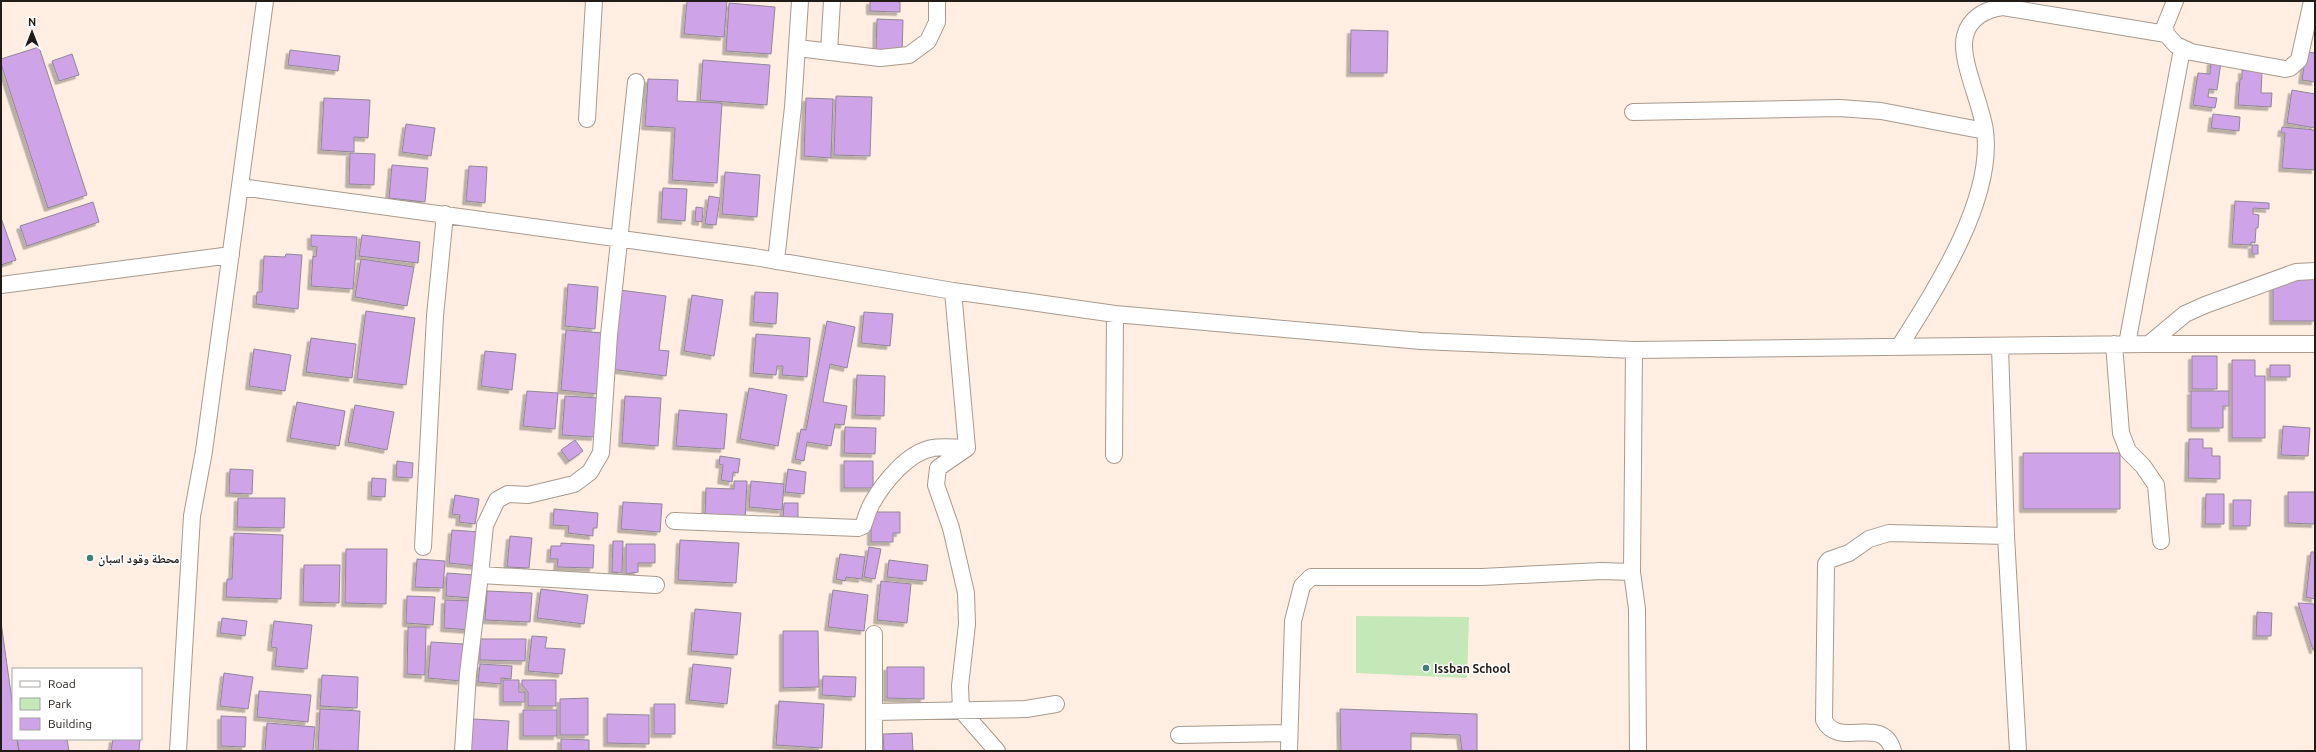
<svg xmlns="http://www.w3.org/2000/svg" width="2316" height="752" viewBox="0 0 2316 752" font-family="Ubuntu,'Noto Naskh Arabic',sans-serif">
<defs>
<filter id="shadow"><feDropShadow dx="-3.5" dy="3.5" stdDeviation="0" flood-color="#0004"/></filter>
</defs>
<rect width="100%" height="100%" fill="#ffeee1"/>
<path fill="#c5e8b9" d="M 1356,616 L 1469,617 L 1467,678 L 1356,673 Z"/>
<path fill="#cea3e8" stroke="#908796" filter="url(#shadow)" d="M 687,1 L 727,1 L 724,37 L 684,34 Z
M 870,1 L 900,1 L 900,12 L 870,11 Z
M 729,3 L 775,7 L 771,54 L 726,51 Z
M 877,19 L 903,20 L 902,54 L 876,53 Z
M 1351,30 L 1388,31 L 1387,73 L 1350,73 Z
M 39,47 L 87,195 L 48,208 L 1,64 L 1,59 Z
M 290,50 L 340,56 L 338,71 L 288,65 Z
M 2306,52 L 2315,53 L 2315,82 L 2302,80 Z
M 72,54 L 79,75 L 59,81 L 52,61 Z
M 703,60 L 770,65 L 767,105 L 700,100 Z
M 2211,61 L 2221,62 L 2217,90 L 2209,89 L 2208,97 L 2217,98 L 2215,108 L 2193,105 L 2198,73 L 2210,74 Z
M 2242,70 L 2262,72 L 2261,93 L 2272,93 L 2271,107 L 2238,105 L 2240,79 L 2242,79 Z
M 648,79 L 678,80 L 677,101 L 722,103 L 717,183 L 672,180 L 675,128 L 645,126 Z
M 2292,90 L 2315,94 L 2315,128 L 2287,123 Z
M 836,96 L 872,97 L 870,156 L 834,155 Z
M 324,98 L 370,100 L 368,138 L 354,137 L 354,152 L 321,150 Z
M 806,98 L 833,99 L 831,158 L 804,156 Z
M 2213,114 L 2240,117 L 2239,131 L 2211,128 Z
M 406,124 L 435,128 L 431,156 L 402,152 Z
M 2282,127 L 2315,130 L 2315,170 L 2282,168 L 2285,133 L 2281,133 Z
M 350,153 L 375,154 L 374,185 L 349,184 Z
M 392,165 L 428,168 L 425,202 L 389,198 Z
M 469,166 L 487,167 L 485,203 L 466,201 Z
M 725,172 L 760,175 L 757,217 L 722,214 Z
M 663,188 L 687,189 L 685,221 L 661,219 Z
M 709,196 L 720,198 L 716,225 L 705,224 Z
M 2235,201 L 2269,203 L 2269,209 L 2253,208 L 2253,214 L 2259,215 L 2258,228 L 2256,228 L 2255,243 L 2251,242 L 2251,245 L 2232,244 Z
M 93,202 L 99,222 L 27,246 L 20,226 Z
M 696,207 L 703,208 L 702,222 L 695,221 Z
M 1,218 L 16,260 L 1,265 Z
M 311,235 L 357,237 L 353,289 L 311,286 L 313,256 L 316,257 L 317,247 L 311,246 Z
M 362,235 L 420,242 L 418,263 L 359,256 Z
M 2252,245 L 2258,245 L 2258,254 L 2252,254 Z
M 286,254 L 302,255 L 298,309 L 256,304 L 257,292 L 262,292 L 264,256 L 285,257 Z
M 361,259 L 414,267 L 407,306 L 355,297 Z
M 2315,272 L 2315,321 L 2273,321 L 2273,278 Z
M 568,284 L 598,287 L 595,329 L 565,326 Z
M 620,290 L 666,296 L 659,350 L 669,351 L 666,376 L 610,369 Z
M 755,292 L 778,293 L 776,324 L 753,322 Z
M 692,295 L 723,300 L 714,356 L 684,351 Z
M 366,311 L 415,318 L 406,385 L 357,379 Z
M 864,312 L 893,314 L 890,346 L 861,343 Z
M 827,321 L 855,327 L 847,368 L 830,364 L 823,402 L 847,406 L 844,425 L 835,424 L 831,446 L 807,442 L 804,461 L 795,459 L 801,429 L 806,430 Z
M 566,330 L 603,333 L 597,394 L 561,390 Z
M 756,334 L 810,338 L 807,377 L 782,375 L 783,366 L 777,366 L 776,375 L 753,373 Z
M 311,338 L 356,344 L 352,378 L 306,372 Z
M 254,349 L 291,355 L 285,391 L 249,386 Z
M 485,351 L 516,354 L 512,390 L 481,386 Z
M 2192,356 L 2217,356 L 2217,389 L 2192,389 Z
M 2232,360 L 2255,360 L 2255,376 L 2265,376 L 2265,438 L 2232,438 Z
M 2270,365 L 2290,365 L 2290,377 L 2270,377 Z
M 857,375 L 885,376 L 884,416 L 855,415 Z
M 749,388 L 787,395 L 778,446 L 740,439 Z
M 527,391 L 558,393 L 555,429 L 523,426 Z
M 2191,391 L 2229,391 L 2229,406 L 2223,406 L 2223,428 L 2191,428 Z
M 565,396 L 598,398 L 595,437 L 562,435 Z
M 625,396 L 661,398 L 658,446 L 622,443 Z
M 297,402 L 345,411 L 339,446 L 290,438 Z
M 355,405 L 394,412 L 387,450 L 348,442 Z
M 679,410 L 727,414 L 724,449 L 676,446 Z
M 2283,426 L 2310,428 L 2308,456 L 2281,455 Z
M 845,427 L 876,428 L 875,454 L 844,453 Z
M 2189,439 L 2203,439 L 2203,448 L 2212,448 L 2212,456 L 2220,456 L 2220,479 L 2188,478 Z
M 575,440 L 583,451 L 569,461 L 561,450 Z
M 2023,453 L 2120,453 L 2120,509 L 2023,509 Z
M 720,456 L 740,459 L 738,473 L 733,472 L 732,482 L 721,480 L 723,465 L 719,464 Z
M 397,461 L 413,463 L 412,478 L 396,477 Z
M 844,461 L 873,461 L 873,488 L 844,488 Z
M 230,469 L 253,470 L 252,494 L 229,493 Z
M 788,469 L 806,472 L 804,494 L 785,492 Z
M 372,478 L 386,479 L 385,497 L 371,496 Z
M 734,481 L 747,481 L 745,520 L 705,518 L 706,488 L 734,489 Z
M 751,481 L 784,484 L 782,510 L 749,507 Z
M 2288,492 L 2315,492 L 2315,524 L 2288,523 Z
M 2206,494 L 2224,494 L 2224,524 L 2205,524 Z
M 455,495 L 479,499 L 475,524 L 459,522 L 460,515 L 452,514 Z
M 238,498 L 285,498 L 284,528 L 237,527 Z
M 2233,500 L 2251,500 L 2250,526 L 2233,526 Z
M 623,502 L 662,504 L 660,532 L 621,529 Z
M 784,503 L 798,503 L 798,519 L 783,519 Z
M 554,509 L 598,513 L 597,528 L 593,528 L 593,536 L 568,533 L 569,526 L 553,525 Z
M 871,512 L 900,512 L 900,533 L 893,533 L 893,542 L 871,542 Z
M 452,530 L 480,532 L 477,566 L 449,563 Z
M 234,533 L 283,535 L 281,599 L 226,597 L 227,579 L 232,579 Z
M 510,536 L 532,538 L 529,568 L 507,567 Z
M 680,540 L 739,543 L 736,583 L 678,580 Z
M 613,541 L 623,541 L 622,573 L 612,572 Z
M 561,543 L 594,545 L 593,568 L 557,567 L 558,559 L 550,559 L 551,546 L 561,546 Z
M 626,544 L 655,544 L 655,563 L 638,563 L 638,572 L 626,574 Z
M 869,547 L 881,549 L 875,579 L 864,577 Z
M 346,549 L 387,549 L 386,604 L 345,603 Z
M 2311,552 L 2315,552 L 2315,599 L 2306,597 Z
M 840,554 L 865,557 L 862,579 L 846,577 L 845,581 L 836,579 Z
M 417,559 L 445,561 L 443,588 L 415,587 Z
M 889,560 L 928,565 L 926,581 L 887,577 Z
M 304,565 L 340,565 L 339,603 L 303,602 Z
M 447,573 L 474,575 L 473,598 L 446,596 Z
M 881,581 L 911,584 L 907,623 L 877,620 Z
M 541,589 L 588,595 L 584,624 L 537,618 Z
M 833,590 L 868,595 L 864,631 L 828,627 Z
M 487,591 L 532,593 L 530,622 L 485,620 Z
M 407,596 L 435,597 L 433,625 L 406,623 Z
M 445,600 L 473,601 L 471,630 L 444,628 Z
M 2298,603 L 2315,604 L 2315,650 L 2313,650 Z
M 695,609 L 741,613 L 737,655 L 691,651 Z
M 2257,612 L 2272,613 L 2271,636 L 2256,636 Z
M 222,618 L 247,621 L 245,636 L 220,633 Z
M 274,621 L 312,625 L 307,669 L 275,666 L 277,648 L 271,647 Z
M 1,622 L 13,708 L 13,739 L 17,739 L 19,751 L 1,751 Z
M 408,627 L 426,627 L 425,675 L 407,674 Z
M 783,631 L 818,631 L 819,687 L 783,688 Z
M 532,636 L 547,637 L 545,648 L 565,649 L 562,674 L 528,671 Z
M 480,639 L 526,639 L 525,661 L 480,660 Z
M 431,642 L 464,644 L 461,681 L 428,678 Z
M 480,664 L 512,666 L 511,679 L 501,678 L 501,684 L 478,682 Z
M 693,664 L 731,668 L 727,704 L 689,700 Z
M 887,667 L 924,667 L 924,699 L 887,698 Z
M 224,673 L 253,677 L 248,709 L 220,706 Z
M 322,675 L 358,677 L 357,708 L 320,706 Z
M 823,676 L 856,677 L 855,697 L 822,695 Z
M 503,680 L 519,680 L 519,692 L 525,692 L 525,702 L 503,702 Z
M 522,680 L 556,680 L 556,706 L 528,706 L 528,692 L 522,685 Z
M 259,691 L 311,695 L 308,722 L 257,717 Z
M 588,698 L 588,735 L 560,735 L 560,699 Z
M 779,701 L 824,704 L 822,748 L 776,745 Z
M 654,704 L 675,704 L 675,734 L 654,734 Z
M 320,709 L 360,711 L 358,751 L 318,750 Z
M 1340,709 L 1477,714 L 1477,751 L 1462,751 L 1460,735 L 1411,733 L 1411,751 L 1341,751 Z
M 523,710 L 557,710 L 557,736 L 523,736 Z
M 607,714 L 649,715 L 649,744 L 607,743 Z
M 221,716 L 246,717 L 245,747 L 221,746 Z
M 473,719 L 509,721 L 507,751 L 471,751 Z
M 267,723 L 315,727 L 313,751 L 265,751 Z
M 912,733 L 913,751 L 884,751 L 883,734 Z
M 17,739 L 67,739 L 69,751 L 19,751 Z
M 113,739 L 140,739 L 139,751 L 111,751 Z
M 561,739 L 589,740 L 589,751 L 561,751 Z"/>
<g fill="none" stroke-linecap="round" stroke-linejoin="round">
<g stroke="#a8998d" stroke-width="18">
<path id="minor" d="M 2175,1 L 2165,26 L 2166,34 L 2176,45 L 2191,52 L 2285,69 L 2290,68 L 2299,60 L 2312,1
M 798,48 L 880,58 L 909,55 L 928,41 L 937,22 L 937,1
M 829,52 L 832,1
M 1633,112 L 1839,108 L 1881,111 L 1985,131
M 587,119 L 594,1
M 240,187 L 754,257 L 953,291 L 1115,314 L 1421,341 L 1634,350 L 2149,344 L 2315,344
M 776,261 L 793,107 L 800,1
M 1,285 L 231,255
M 953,291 L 967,448 L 938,468 L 936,485 L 951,528 L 966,593 L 967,624 L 960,686 L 961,710 L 997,751
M 2114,344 L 2121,433 L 2128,451 L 2143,466 L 2156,485 L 2161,541
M 2127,344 L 2182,49
M 2149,344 L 2185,314 L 2205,305 L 2296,272 L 2315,271
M 2000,346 L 2006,536 L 2018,751
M 1899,347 C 1935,290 1994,200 1985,131 C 1982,105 1959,59 1965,36 C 1969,18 1986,9 2003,7 L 2166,34
M 1634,350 L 1632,572 L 1637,609 L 1638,751
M 1114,455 L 1115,314
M 674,521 L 858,528 L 863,526 C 866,518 868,510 872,503 C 884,482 908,452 933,448 C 943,446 956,448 967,448
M 423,547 L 435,316 L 445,214
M 480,575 L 485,525 L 497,500 L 508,494 L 528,495 L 574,484 L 590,472 L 601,453 L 609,335 L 636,82
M 874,712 L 1026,709 L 1056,704
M 1179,735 L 1289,733
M 178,751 L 192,516 L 204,451 L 265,1
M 463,751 L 468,674 L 480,575 L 656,585
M 874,751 L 874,634
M 1289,751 L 1293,621 L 1302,586 L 1311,577 L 1482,577 L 1601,571 L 1632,572
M 1893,751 C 1883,713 1838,750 1824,720 L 1826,564 L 1829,560 L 1849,553 L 1869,539 L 1889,533 L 2006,536"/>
</g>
<use href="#minor" stroke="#fff" stroke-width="16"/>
</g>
<g fill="#3f8273" stroke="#fff" stroke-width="1.5">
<circle cx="90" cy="558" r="4"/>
<circle cx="1426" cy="668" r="4"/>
</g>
<g text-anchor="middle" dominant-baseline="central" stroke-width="3" stroke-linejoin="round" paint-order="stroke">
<g font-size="12" font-weight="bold" fill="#211c17" stroke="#fff" text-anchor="start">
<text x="98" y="558">محطة وقود اسبان</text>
<text x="1434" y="668">Issban School</text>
</g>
</g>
<rect width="2316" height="752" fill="none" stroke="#211c17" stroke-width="4"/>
<rect x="12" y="668" width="130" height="72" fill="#ffffff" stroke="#a6a4a2"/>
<rect x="20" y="681" width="20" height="6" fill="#ffffff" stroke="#a6a4a2"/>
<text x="48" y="688" font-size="12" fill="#211c17">Road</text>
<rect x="20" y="698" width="20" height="12" fill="#c5e8b9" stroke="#a6a4a2"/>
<text x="48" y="708" font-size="12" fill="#211c17">Park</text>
<rect x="20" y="718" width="20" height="12" fill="#cea3e8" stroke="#a6a4a2"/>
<text x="48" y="728" font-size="12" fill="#211c17">Building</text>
<g transform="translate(32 32)" stroke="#ffffff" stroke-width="3" paint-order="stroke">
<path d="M0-3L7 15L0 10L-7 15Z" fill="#211c17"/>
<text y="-6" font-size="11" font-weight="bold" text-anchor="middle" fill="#211c17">N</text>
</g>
</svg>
